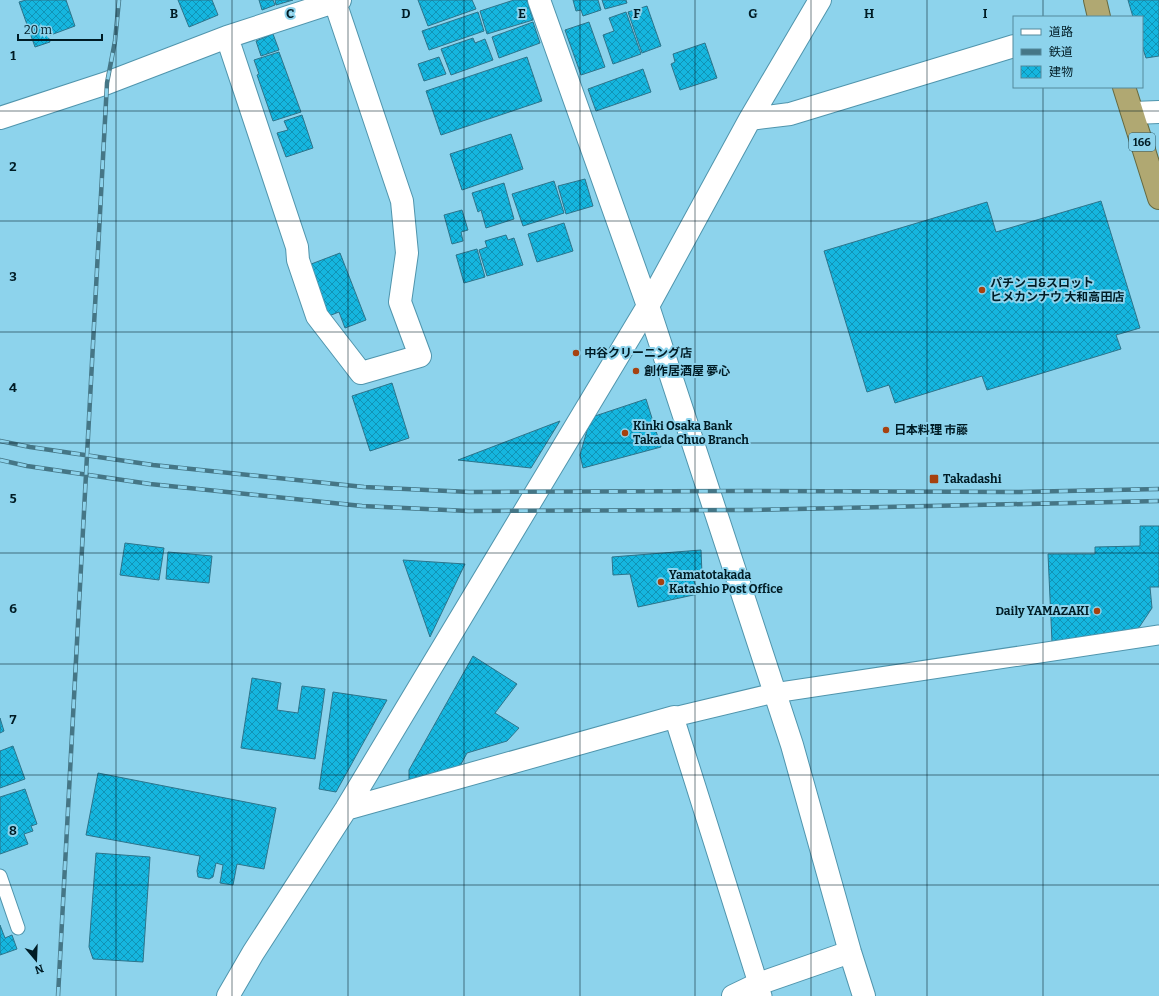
<svg xmlns="http://www.w3.org/2000/svg" width="1159" height="996" viewBox="0 0 1159 996" font-family="Bitter,'Noto Sans JP',serif">
<defs>
<pattern id="building-cross-hatch" width="8" height="8" patternUnits="userSpaceOnUse"><rect width="8" height="8" fill="#15b6df"/><path d="M0 0l8 8M0 8l8-8" fill="none" stroke="#1193b5"/></pattern>
</defs>
<rect width="100%" height="100%" fill="#8dd3ec"/>
<path fill="url(#building-cross-hatch)" stroke="#2d748b" d="M 26,0 L 66,0 L 75,26 L 48,36 L 50,42 L 35,47 L 19,2 Z
M 178,0 L 212,0 L 218,15 L 189,27 Z
M 259,0 L 273,0 L 275,5 L 262,10 Z
M 275,0 L 293,0 L 276,5 Z
M 418,0 L 472,0 L 476,9 L 428,26 Z
M 514,0 L 527,0 L 533,20 L 487,34 L 480,11 Z
M 573,0 L 598,0 L 601,10 L 583,16 L 581,10 L 576,11 Z
M 602,0 L 626,0 L 627,3 L 605,9 Z
M 1128,0 L 1159,0 L 1159,56 L 1146,58 L 1142,46 L 1142,17 L 1133,17 Z
M 647,6 L 661,46 L 642,53 L 628,12 Z
M 478,12 L 484,31 L 429,50 L 422,31 Z
M 626,12 L 641,54 L 613,64 L 603,35 L 614,31 L 609,18 Z
M 533,22 L 540,43 L 499,58 L 492,37 Z
M 589,22 L 605,67 L 581,75 L 565,30 Z
M 273,34 L 279,50 L 261,56 L 256,41 Z
M 473,38 L 475,43 L 485,39 L 493,60 L 451,75 L 441,49 Z
M 705,43 L 717,78 L 680,90 L 671,64 L 675,62 L 673,54 Z
M 279,52 L 301,112 L 273,121 L 257,75 L 259,74 L 254,60 Z
M 439,57 L 446,74 L 424,81 L 418,64 Z
M 527,57 L 542,101 L 441,135 L 426,91 Z
M 643,69 L 651,92 L 596,111 L 588,89 Z
M 302,115 L 313,148 L 286,157 L 277,133 L 288,130 L 284,121 Z
M 511,134 L 523,169 L 462,190 L 450,154 Z
M 585,179 L 593,206 L 566,214 L 558,186 Z
M 554,181 L 564,213 L 523,226 L 512,194 Z
M 504,183 L 514,219 L 486,228 L 481,210 L 478,212 L 472,193 Z
M 1101,201 L 1140,328 L 1116,335 L 1121,349 L 987,390 L 982,376 L 895,403 L 889,385 L 867,392 L 824,251 L 987,202 L 996,232 Z
M 462,210 L 468,230 L 461,232 L 463,241 L 452,244 L 444,215 Z
M 564,223 L 573,251 L 537,262 L 528,234 Z
M 506,235 L 508,240 L 514,238 L 523,265 L 487,276 L 479,250 L 487,247 L 485,241 Z
M 477,249 L 485,277 L 464,283 L 456,255 Z
M 340,253 L 366,320 L 345,328 L 339,312 L 326,317 L 306,266 Z
M 392,383 L 409,438 L 370,451 L 352,396 Z
M 646,399 L 661,447 L 583,468 L 580,455 L 590,420 L 595,416 Z
M 560,421 L 531,468 L 458,460 Z
M 1140,526 L 1159,526 L 1159,587 L 1150,587 L 1152,608 L 1138,629 L 1052,642 L 1048,554 L 1095,554 L 1095,547 L 1140,546 Z
M 125,543 L 164,548 L 159,580 L 120,575 Z
M 701,550 L 702,574 L 692,574 L 698,594 L 638,607 L 630,574 L 613,575 L 612,557 Z
M 168,552 L 212,556 L 209,583 L 166,579 Z
M 403,560 L 465,564 L 430,637 Z
M 473,656 L 517,684 L 495,713 L 519,728 L 507,741 L 467,753 L 453,779 L 409,785 L 409,770 Z
M 252,678 L 281,683 L 277,710 L 298,713 L 302,686 L 325,689 L 315,759 L 241,748 Z
M 333,692 L 387,700 L 336,792 L 319,789 Z
M 0,718 L 4,731 L 0,733 Z
M 13,746 L 25,779 L 0,788 L 0,751 Z
M 98,773 L 276,808 L 264,869 L 237,864 L 233,885 L 220,883 L 223,865 L 216,863 L 213,877 L 209,879 L 198,877 L 197,871 L 200,856 L 86,835 Z
M 25,789 L 37,824 L 31,826 L 33,831 L 24,834 L 28,844 L 0,854 L 0,797 Z
M 96,853 L 150,857 L 143,962 L 93,959 L 89,947 Z
M 0,925 L 5,938 L 12,935 L 17,949 L 0,955 Z"/>
<g fill="none" stroke-linecap="round" stroke-linejoin="round">
<g stroke="#5095ad" stroke-width="15">
<path id="service" d="M 0,876 L 18,928"/>
</g>
<g stroke="#5095ad" stroke-width="21">
<path id="pedestrian" d="M 762,996 L 674,717 L 774,693 L 1159,635"/>
</g>
<g stroke="#5095ad" stroke-width="24">
<path id="minor" d="M 539,0 L 648,306 L 792,745 L 850,952 L 864,996
M 227,37 L 297,247 L 298,260 L 317,316 L 361,373 L 420,356 L 400,302 L 407,253 L 402,201 L 335,2
M 1133,113 L 1159,112
M 0,118 L 107,83 L 227,37 L 340,0
M 750,119 L 790,114 L 1014,46
M 346,809 L 674,717
M 228,996 L 253,953 L 346,809 L 648,306 L 750,119 L 820,0
M 733,996 L 758,984 L 850,952"/>
</g>
<g stroke="#656940" stroke-width="24">
<path id="trunk" d="M 1095,0 L 1099,17
M 1124,87 L 1159,198"/>
</g>
<use href="#service" stroke="#fff" stroke-width="13"/>
<use href="#pedestrian" stroke="#fff" stroke-width="19"/>
<use href="#minor" stroke="#fff" stroke-width="22"/>
<use href="#trunk" stroke="#b0a872" stroke-width="22"/>
<g stroke="#457686" stroke-width="4.5">
<path id="rail" d="M 0,441 L 30,447 L 153,465 L 364,487 L 469,492 L 749,491 L 1019,492 L 1159,489
M 0,460 L 27,466 L 150,484 L 362,506 L 468,511 L 749,510 L 1159,501
M 58,996 L 107,83 L 115,41 L 119,0"/>
</g>
<use href="#rail" stroke="#8dd3ec" stroke-width="3" stroke-dasharray="9" stroke-linecap="butt"/>
</g>
<path fill="none" stroke="#001c25" stroke-width="1" stroke-opacity="0.55" d="M 116,0 L 116,996M 232,0 L 232,996M 348,0 L 348,996M 464,0 L 464,996M 580,0 L 580,996M 695,0 L 695,996M 811,0 L 811,996M 927,0 L 927,996M 1043,0 L 1043,17M 1043,87 L 1043,996M 0,111 L 1159,111M 0,221 L 1159,221M 0,332 L 1159,332M 0,443 L 1159,443M 0,553 L 1159,553M 0,664 L 1159,664M 0,775 L 1159,775M 0,885 L 1159,885"/>
<g fill="#a64210" stroke="#8dd3ec" stroke-width="1.5">
<circle cx="982" cy="290" r="4"/>
<circle cx="576" cy="353" r="4"/>
<circle cx="636" cy="371" r="4"/>
<circle cx="886" cy="430" r="4"/>
<circle cx="625" cy="433" r="4"/>
<rect x="929" y="474" width="10" height="10" rx="2"/>
<circle cx="661" cy="582" r="4"/>
<circle cx="1097" cy="611" r="4"/>
</g>
<g text-anchor="middle" dominant-baseline="central" stroke-width="4" stroke-linejoin="round" paint-order="stroke">
<rect fill="#8dd3ec" stroke="#2a5361" stroke-width="1" x="1129" y="133" width="26" height="18" rx="3"/>
<g font-size="11" font-weight="bold" fill="#001c25">
<text x="1142" y="142">166</text>
</g>
<g font-size="12" font-weight="bold" fill="#001c25" stroke="#8dd3ec" text-anchor="start">
<text x="990" y="283">パチンコ&amp;スロット<tspan x="990" dy="14">ヒメカンナウ 大和高田店</tspan></text>
<text x="584" y="353">中谷クリーニング店</text>
<text x="644" y="371">創作居酒屋 夢心</text>
<text x="633" y="426">Kinki Osaka Bank<tspan x="633" dy="14">Takada Chuo Branch</tspan></text>
<text x="894" y="430">日本料理 市藤</text>
<text x="943" y="479">Takadashi</text>
<text x="669" y="575">Yamatotakada<tspan x="669" dy="14">Katashio Post Office</tspan></text>
<text x="1089" y="611" text-anchor="end">Daily YAMAZAKI</text>
</g>
</g>
<g font-size="13" text-anchor="middle" font-weight="bold" fill="#001c25" stroke="#8dd3ec" stroke-width="4" stroke-linejoin="round" paint-order="stroke">
<text x="174" y="18">B</text>
<text x="290" y="18">C</text>
<text x="406" y="18">D</text>
<text x="522" y="18">E</text>
<text x="637" y="18">F</text>
<text x="753" y="18">G</text>
<text x="869" y="18">H</text>
<text x="985" y="18">I</text>
<text x="13" y="60">1</text>
<text x="13" y="171">2</text>
<text x="13" y="281">3</text>
<text x="13" y="392">4</text>
<text x="13" y="503">5</text>
<text x="13" y="613">6</text>
<text x="13" y="724">7</text>
<text x="13" y="835">8</text>
</g>
<rect x="1013" y="16" width="130" height="72" fill="#8dd3ec" stroke="#558a9c"/>
<rect x="1021" y="29" width="20" height="6" fill="#ffffff" stroke="#558a9c"/>
<text x="1049" y="36" font-size="12" fill="#001c25">道路</text>
<rect x="1021" y="49" width="20" height="6" fill="#457686" stroke="#558a9c"/>
<text x="1049" y="56" font-size="12" fill="#001c25">鉄道</text>
<rect x="1021" y="66" width="20" height="12" fill="url(#building-cross-hatch)" stroke="#558a9c"/>
<text x="1049" y="76" font-size="12" fill="#001c25">建物</text>
<g transform="translate(36 960) rotate(161)" stroke="#8dd3ec" stroke-width="3" paint-order="stroke">
<path d="M0-3L7 15L0 10L-7 15Z" fill="#001c25"/>
<text y="-6" font-size="11" font-weight="bold" text-anchor="middle" fill="#001c25">N</text>
</g>
<path d="M18 34v6h84v-6" fill="none" stroke="#001c25" stroke-width="2"/>
<text x="24" y="34" font-size="12" fill="#001c25" stroke="#8dd3ec" stroke-width="3" paint-order="stroke">20 m</text>
</svg>
